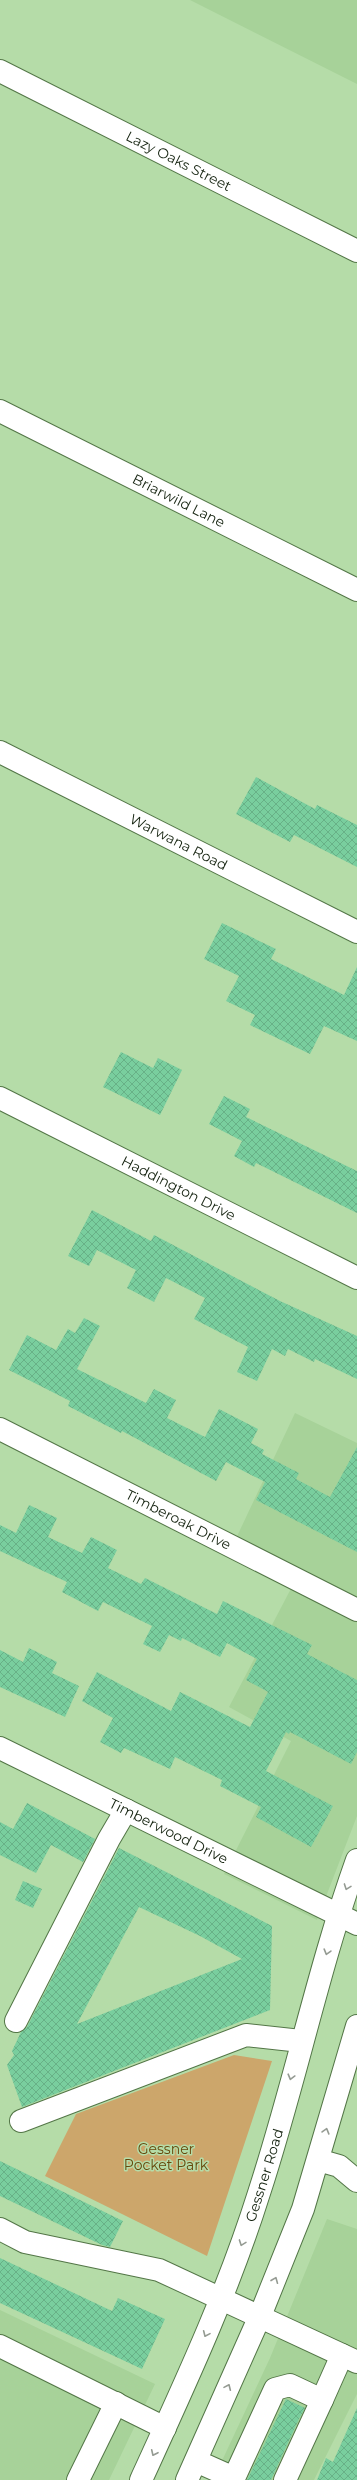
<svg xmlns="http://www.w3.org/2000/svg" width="357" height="2480" viewBox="0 0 357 2480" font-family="Montserrat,sans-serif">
<defs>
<pattern id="building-cross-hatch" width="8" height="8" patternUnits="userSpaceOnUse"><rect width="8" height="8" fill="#79ce9e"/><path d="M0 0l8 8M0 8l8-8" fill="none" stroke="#68b187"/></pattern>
</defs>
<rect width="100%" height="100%" fill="#b5dca8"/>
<path fill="#a7d299" d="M 190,0 L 357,0 L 357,84 Z
M 295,1413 L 357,1443 L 357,1816 L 317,1920 L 224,1874 L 291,1741 L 229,1707 L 296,1579 L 232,1547 Z
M 327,2219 L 357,2229 L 357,2394 L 314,2480 L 213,2480 L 270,2358 Z
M 0,2310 L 155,2384 L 109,2480 L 0,2480 Z"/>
<path fill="#cca66b" d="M 234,2055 L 272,2061 L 207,2256 L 45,2176 L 76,2114 Z"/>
<path fill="url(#building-cross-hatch)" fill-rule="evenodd" d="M 256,777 L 315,809 L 317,805 L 357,825 L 357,867 L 294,835 L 290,842 L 236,814 Z
M 222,923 L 276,949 L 271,959 L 344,995 L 357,967 L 357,1041 L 324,1026 L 310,1054 L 250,1025 L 255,1015 L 226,1001 L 239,976 L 204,959 Z
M 121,1052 L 153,1068 L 158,1058 L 182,1070 L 160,1115 L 103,1087 Z
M 224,1096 L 250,1109 L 246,1117 L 357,1171 L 357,1213 L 256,1163 L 254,1167 L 234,1156 L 242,1141 L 209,1124 Z
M 92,1210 L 151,1241 L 154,1235 L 280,1301 L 357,1336 L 357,1379 L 315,1359 L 314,1362 L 288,1349 L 285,1356 L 272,1349 L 257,1381 L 237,1372 L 248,1347 L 194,1319 L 205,1298 L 166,1278 L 154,1302 L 127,1288 L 136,1270 L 97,1250 L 89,1266 L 68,1256 Z
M 84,1318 L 100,1326 L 77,1369 L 146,1403 L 154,1389 L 176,1400 L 167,1418 L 205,1437 L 219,1409 L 258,1429 L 251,1443 L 264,1450 L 262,1454 L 299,1473 L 296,1479 L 330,1497 L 357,1447 L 357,1552 L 256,1500 L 265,1482 L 226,1462 L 216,1481 L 122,1431 L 121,1433 L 68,1406 L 70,1401 L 9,1370 L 27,1335 L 56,1350 L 68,1329 L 75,1333 Z
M 29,1505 L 57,1518 L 48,1537 L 82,1553 L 91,1537 L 117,1550 L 108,1568 L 141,1584 L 145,1578 L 217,1614 L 223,1601 L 312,1645 L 307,1654 L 357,1680 L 357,1752 L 351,1764 L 290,1732 L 289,1734 L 286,1732 L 266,1771 L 333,1806 L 311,1847 L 256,1817 L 261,1807 L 220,1786 L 222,1780 L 175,1757 L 170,1769 L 124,1748 L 121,1753 L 100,1742 L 113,1718 L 82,1701 L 97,1672 L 171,1711 L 180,1692 L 250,1727 L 268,1692 L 246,1680 L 257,1659 L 227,1643 L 220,1657 L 182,1638 L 181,1641 L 169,1635 L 160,1652 L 143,1644 L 152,1626 L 103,1602 L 98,1611 L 62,1592 L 67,1582 L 0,1551 L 0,1525 L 16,1533 Z
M 29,1648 L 57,1662 L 52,1673 L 79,1686 L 65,1717 L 0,1687 L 0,1650 L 23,1662 Z
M 27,1803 L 95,1839 L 83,1862 L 51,1845 L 36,1873 L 0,1855 L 0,1822 L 13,1829 Z
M 119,1848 L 272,1926 L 270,2010 L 22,2107 L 7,2065 L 14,2055 L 12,2051 L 21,2032 L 27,2027 ZM 139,1907 L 200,1936 L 242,1959 L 77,2024 Z
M 23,1881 L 42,1889 L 33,1908 L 15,1900 Z
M 0,2161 L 123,2221 L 110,2247 L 102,2245 L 0,2196 Z
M 0,2258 L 112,2311 L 118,2298 L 165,2319 L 142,2369 L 0,2303 Z
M 286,2399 L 305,2408 L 299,2419 L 271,2480 L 247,2480 Z
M 357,2408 L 357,2480 L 317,2480 L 326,2458 L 333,2462 Z"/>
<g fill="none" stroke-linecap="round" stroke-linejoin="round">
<g stroke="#537647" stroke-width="24">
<g id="minor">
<path id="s1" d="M 0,71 L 357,251"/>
<path id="s2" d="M 0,411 L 357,590"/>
<path id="s3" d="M 0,752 L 357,932"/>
<path id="s4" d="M 0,1098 L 357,1278"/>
<path id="s5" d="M 0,1429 L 357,1610"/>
<path id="s6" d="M 0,1748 L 357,1924"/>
<path d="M 16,2021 L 109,1839 L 126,1810"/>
<path d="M 21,2121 L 246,2035 L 301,2041"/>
<path d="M 318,2160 L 339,2166 L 357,2181"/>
<path d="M 0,2229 L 25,2242 L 159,2270 L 357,2362"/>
<path d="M 0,2346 L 165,2428"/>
<path d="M 196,2461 L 234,2478 L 275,2389 L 290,2385 L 322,2400 L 342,2355"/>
<path d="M 78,2480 L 116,2403"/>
<path d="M 285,2480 L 322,2400"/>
</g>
</g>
<g stroke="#537647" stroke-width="24">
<g id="major">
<path id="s7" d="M 141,2480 C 184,2386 228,2292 259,2193 C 295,2083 318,1969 357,1860"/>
<path d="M 187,2480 L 260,2316 L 303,2209 L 357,2026"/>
</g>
</g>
<use href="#minor" stroke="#fff" stroke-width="22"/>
<use href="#major" stroke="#fff" stroke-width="22"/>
</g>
<defs><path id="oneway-chevron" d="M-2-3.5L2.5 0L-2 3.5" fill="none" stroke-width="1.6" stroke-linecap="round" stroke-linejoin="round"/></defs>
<g stroke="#959b93">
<use href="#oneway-chevron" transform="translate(347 1887) rotate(110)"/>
<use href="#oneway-chevron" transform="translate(327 1952) rotate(106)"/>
<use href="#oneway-chevron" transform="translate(291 2077) rotate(105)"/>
<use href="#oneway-chevron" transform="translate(326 2131) rotate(-74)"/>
<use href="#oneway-chevron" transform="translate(242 2243) rotate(110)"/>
<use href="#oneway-chevron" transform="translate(275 2280) rotate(-68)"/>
<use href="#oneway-chevron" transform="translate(206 2334) rotate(114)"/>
<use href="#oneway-chevron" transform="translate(228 2387) rotate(-66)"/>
<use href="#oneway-chevron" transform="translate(154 2453) rotate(115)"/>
</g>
<g text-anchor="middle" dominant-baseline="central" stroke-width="3" stroke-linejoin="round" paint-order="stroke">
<g font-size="14" fill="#13210e" stroke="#b5dca8">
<text stroke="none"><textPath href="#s1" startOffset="200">Lazy Oaks Street</textPath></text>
<text stroke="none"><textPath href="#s2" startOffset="200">Briarwild Lane</textPath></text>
<text stroke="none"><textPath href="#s3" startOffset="200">Warwana Road</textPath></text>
<text stroke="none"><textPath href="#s4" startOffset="200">Haddington Drive</textPath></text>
<text stroke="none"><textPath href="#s5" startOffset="200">Timberoak Drive</textPath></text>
<text stroke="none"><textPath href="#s6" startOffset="188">Timberwood Drive</textPath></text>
<text stroke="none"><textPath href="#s7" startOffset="329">Gessner Road</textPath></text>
</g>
<g font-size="14" fill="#67480b" stroke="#b5dca8">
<text x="166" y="2149">Gessner<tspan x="166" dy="16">Pocket Park</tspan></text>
</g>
</g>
</svg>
